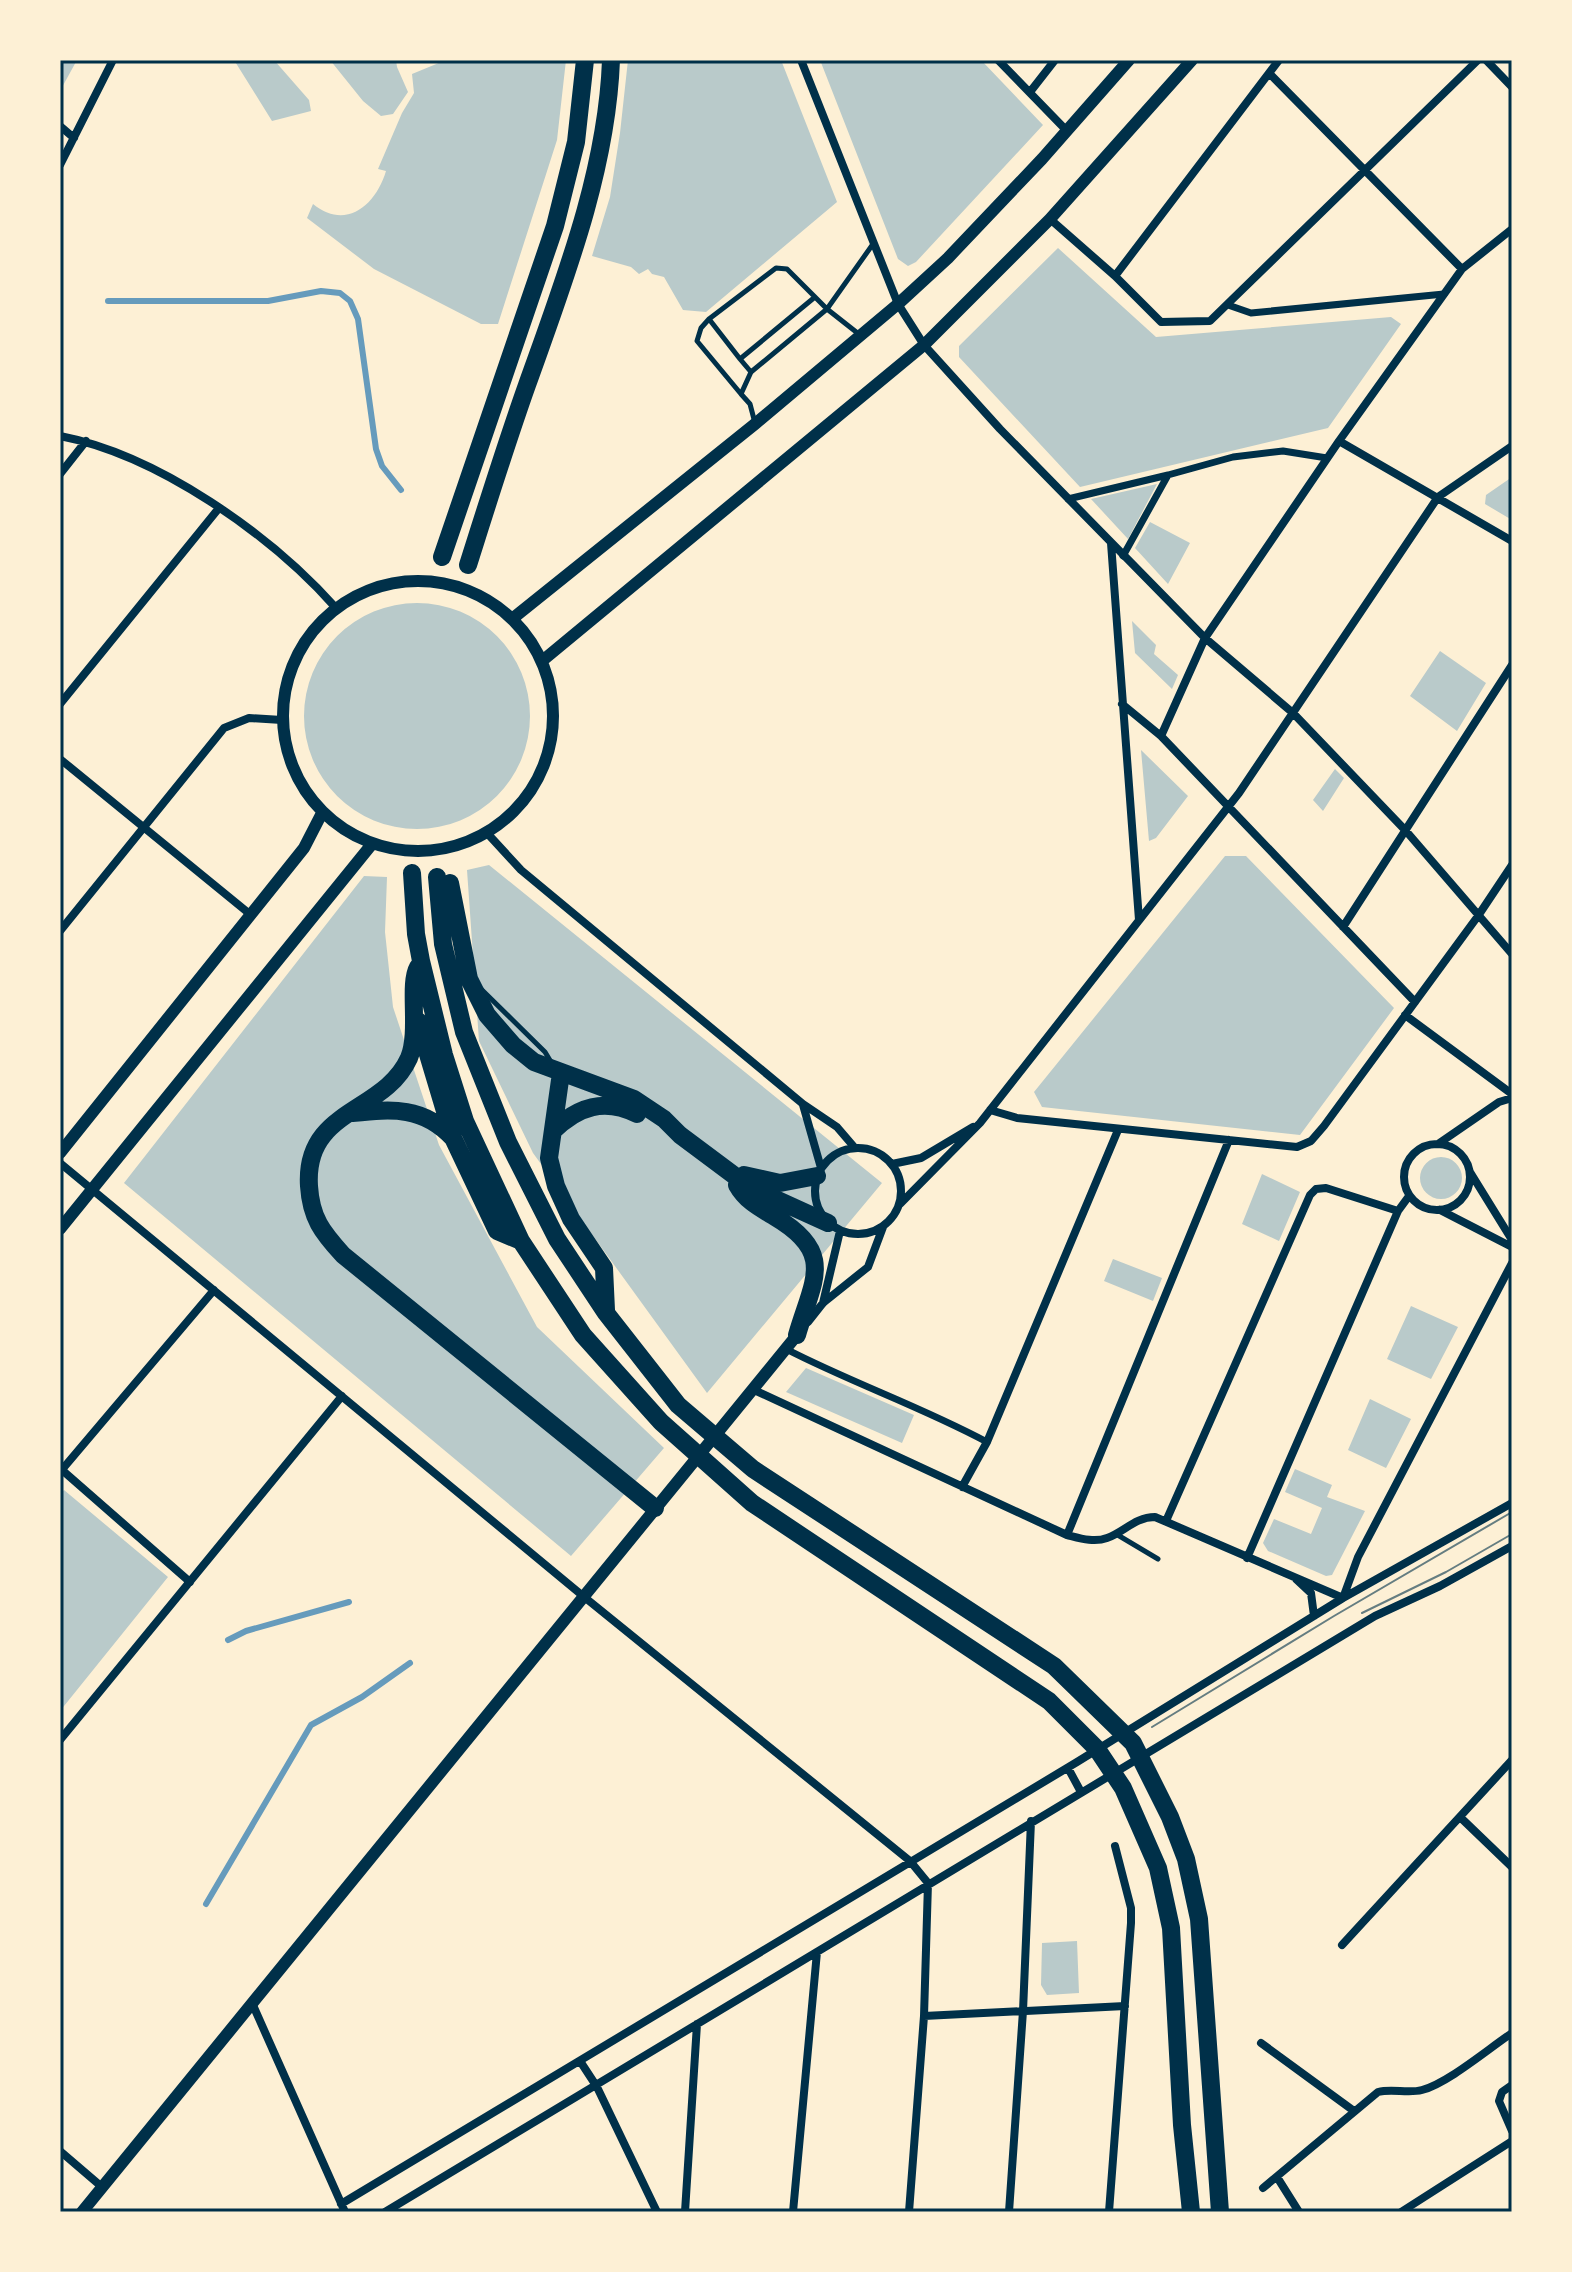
<svg xmlns="http://www.w3.org/2000/svg" width="1572" height="2272" viewBox="0 0 1572 2272" font-family="'Roboto Condensed',sans-serif">
<rect width="100%" height="100%" fill="#fdf0d5"/>
<path fill="#b9caca" d="M 60,60 L 77,60 L 60,91 Z
M 234,60 L 274,60 L 309,100 L 311,111 L 272,121 Z
M 330,60 L 396,60 L 397,67 L 408,92 L 393,114 L 381,116 L 363,101 Z
M 446,60 L 566,60 L 557,140 L 498,324 L 481,324 L 374,269 L 307,218 L 313,204 C 346,231 376,205 386,171 L 378,169 L 402,113 L 414,93 L 412,74 Z
M 628,60 L 781,60 L 837,202 L 706,312 L 683,310 L 664,277 L 652,274 L 648,269 L 639,274 L 631,267 L 592,256 L 610,197 L 620,133 Z
M 820,60 L 981,60 L 1043,125 L 916,262 L 908,266 L 898,259 Z
M 1058,248 L 1156,337 L 1391,317 L 1401,324 L 1328,428 L 1080,487 L 959,357 L 959,346 Z
M 1512,477 L 1512,520 L 1485,504 L 1486,495 Z
M 1157,484 L 1128,539 L 1091,499 Z
M 1150,522 L 1190,543 L 1168,584 L 1135,548 Z
M304 716a113 113 0 1 1 226 0a113 113 0 1 1-226 0Z
M 1132,621 L 1156,645 L 1154,654 L 1178,675 L 1172,689 L 1135,653 Z
M 1440,651 L 1486,683 L 1457,731 L 1410,696 Z
M 1141,750 L 1188,796 L 1156,838 L 1149,841 Z
M 1335,769 L 1344,778 L 1323,811 L 1313,800 Z
M 1225,856 L 1246,856 L 1394,1008 L 1300,1135 L 1042,1107 L 1034,1092 Z
M 489,865 L 882,1183 L 707,1393 L 533,1153 L 479,1041 L 467,870 Z
M 364,876 L 387,877 L 385,932 L 393,1007 L 439,1145 L 537,1327 L 664,1448 L 571,1556 L 124,1183 Z
M1420 1178a21 21 0 1 1 42 0a21 21 0 1 1-42 0Z
M 1262,1174 L 1300,1192 L 1279,1241 L 1242,1224 Z
M 1113,1259 L 1162,1278 L 1153,1301 L 1104,1281 Z
M 1411,1306 L 1458,1327 L 1431,1379 L 1387,1359 Z
M 806,1368 L 914,1415 L 902,1443 L 786,1392 Z
M 1370,1399 L 1411,1419 L 1386,1468 L 1348,1450 Z
M 1295,1469 L 1332,1485 L 1327,1497 L 1365,1511 L 1332,1575 L 1326,1576 L 1268,1551 L 1263,1543 L 1274,1519 L 1311,1534 L 1322,1508 L 1285,1492 Z
M 64,1490 L 168,1577 L 60,1711 L 60,1495 Z
M 1077,1941 L 1079,1993 L 1047,1995 L 1041,1985 L 1042,1943 Z"/>
<g fill="none" stroke-linecap="round" stroke-linejoin="round">
<path stroke="#669bbc" stroke-width="6" d="M 108,301 L 268,301 L 321,291 L 340,293 L 350,301 L 358,319 L 376,449 L 382,466 L 401,490
M 228,1640 L 246,1631 L 349,1602
M 206,1904 L 311,1725 L 362,1697 L 410,1663"/>
<path stroke="#003049" stroke-width="5" d="M 709,319 L 701,328 L 697,341 L 741,394
M 740,359 L 709,319 L 776,268 L 787,269 L 815,297
M 751,372 L 740,359 L 815,297 L 827,309 L 873,244
M 755,423 L 750,404 L 741,394 L 751,372 L 827,309 L 860,335
M 481,989 L 545,1052 L 551,1062
M 1116,1534 L 1158,1559"/>
<path stroke="#003049" stroke-width="7" d="M 1228,305 L 1251,313 L 1444,294
M 1068,499 L 1168,475
M 1123,556 L 1168,475 L 1233,457 L 1283,451 L 1327,458
M 786,1349 C 852,1383 922,1407 987,1442"/>
<path stroke="#003049" stroke-width="8" d="M 801,60 L 898,304 L 924,345 L 1000,429 L 1205,638 L 1293,713 L 1406,831 L 1512,954
M 998,60 L 1067,131
M 1486,60 L 1512,87
M 1269,73 L 1462,269
M 1030,92 L 1055,60
M 60,126 L 74,138
M 60,165 L 113,60
M 1050,219 L 1115,276 L 1161,322 L 1210,321 L 1478,60
M 1115,276 L 1279,60
M 60,436 C 158,455 270,534 336,608
M 1339,441 L 1512,541
M 60,474 L 86,441
M 1111,543 L 1139,920
M 60,704 L 219,508
M 1122,704 L 1161,736 L 1415,1002
M 1161,736 L 1205,638 L 1339,441 L 1462,269 L 1512,229
M 60,759 L 251,915
M 487,833 L 521,870 L 803,1104 L 837,1127 L 855,1148
M 1343,927 L 1512,665
M 60,931 L 224,728 L 249,718 L 282,720
M 1405,1015 L 1512,1094
M 803,1105 L 821,1168
M 990,1110 L 1017,1118 L 1297,1147 L 1311,1141 L 1324,1126 L 1478,916 L 1512,865
M 1438,1144 L 1499,1102 L 1512,1098
M1404 1177a33 33 0 1 1 66 0a33 33 0 1 1-66 0Z
M815 1191a43 43 0 1 1 86 0a43 43 0 1 1-86 0Z
M 60,1163 L 583,1596 L 910,1861 L 928,1883 L 924,2016 L 909,2212
M 892,1164 L 921,1158 L 973,1127
M 1470,1172 L 1512,1240
M 900,1204 L 980,1123 L 1239,793 L 1438,497 L 1512,446
M 1440,1210 L 1512,1247
M 823,1303 L 840,1231
M 808,1322 L 823,1303 L 868,1267 L 883,1227
M 752,1389 L 1067,1535 C 1079,1538 1094,1543 1107,1538 C 1124,1532 1135,1517 1155,1517 L 1343,1598 L 1358,1557 L 1512,1263
M 62,1470 L 190,1582
M 60,1472 L 214,1290
M 962,1487 L 987,1442 L 1118,1130
M 1166,1521 L 1310,1195 L 1316,1189 L 1326,1188 L 1398,1211
M 1067,1535 L 1229,1140
M 1247,1558 L 1398,1211 L 1409,1196
M 1296,1579 L 1311,1593 L 1314,1616
M 60,1740 L 342,1396
M 1068,1768 L 1081,1792
M 1460,1817 L 1512,1867
M 1342,1945 L 1512,1760
M 252,2003 L 345,2212
M 924,2016 L 1125,2006
M 1261,2043 L 1354,2111
M 580,2061 L 597,2087 L 657,2212
M 1512,2085 L 1502,2092 L 1499,2101 L 1512,2131
M 60,2151 L 102,2187
M 1277,2177 L 1299,2212
M 1263,2188 L 1378,2092 C 1393,2088 1407,2094 1422,2090 C 1448,2083 1488,2049 1512,2033
M 341,2204 L 1077,1762 L 1343,1598 L 1512,1503
M 385,2212 L 1375,1616 L 1440,1586 L 1512,1546
M 685,2212 L 697,2024
M 793,2212 L 817,1952
M 1009,2212 L 1023,2011 L 1031,1821
M 1109,2212 L 1131,1923 L 1131,1908 L 1115,1846
M 1401,2212 L 1512,2141"/>
<path stroke="#003049" stroke-width="12" d="M283 716a135 135 0 1 1 270 0a135 135 0 1 1-270 0Z
M 512,619 L 755,424 L 898,304 L 948,258 L 1042,159 L 1129,60
M 542,661 L 924,345 L 1050,219 L 1192,60
M 60,1153 L 304,848 L 322,813
M 60,1229 L 372,844
M 82,2212 L 797,1335"/>
<path stroke="#003049" stroke-width="18" d="M 442,557 L 555,226 L 576,142 L 585,60
M 468,565 C 487,505 506,444 527,385 C 564,281 607,171 611,60
M 412,873 L 416,934 L 421,961 L 444,1055 L 465,1121 L 521,1241 L 583,1335 L 661,1422 L 752,1503 L 1049,1701 L 1097,1749 L 1123,1788 L 1158,1868 L 1171,1928 L 1182,2125 L 1191,2212
M 437,877 L 443,944 L 464,1032 L 508,1142 L 557,1239 L 606,1313 L 678,1405 L 753,1469 L 1054,1666 L 1133,1743 L 1170,1817 L 1186,1859 L 1199,1919 L 1220,2212
M 450,883 L 469,979 L 487,1015 L 513,1045 L 534,1062 L 634,1099 L 664,1119 L 680,1135 L 751,1188 L 828,1223
M 418,967 C 408,985 420,1031 409,1058 C 384,1114 304,1108 309,1186 C 311,1218 322,1232 343,1255 L 655,1508
M 418,1021 L 453,1138 L 497,1231 L 521,1241
M 561,1073 L 549,1158 L 556,1186 L 571,1219 L 604,1268 L 606,1310
M 352,1113 C 393,1109 423,1106 453,1138
M 553,1131 C 578,1106 605,1098 637,1114
M 744,1175 L 780,1183 L 817,1176
M 737,1185 C 746,1201 760,1208 775,1217 C 836,1253 813,1280 797,1335"/>
<path stroke="#657d81" stroke-width="2" d="M 1362,1613 L 1446,1572 L 1512,1534
M 1152,1727 L 1334,1616 L 1512,1512"/>
</g>
<rect width="1572" height="2272" fill="none" stroke="#fdf0d5" stroke-width="124"/>
<rect x="62" y="62" width="1448" height="2148" fill="none" stroke="#003049" stroke-width="3"/>
</svg>
